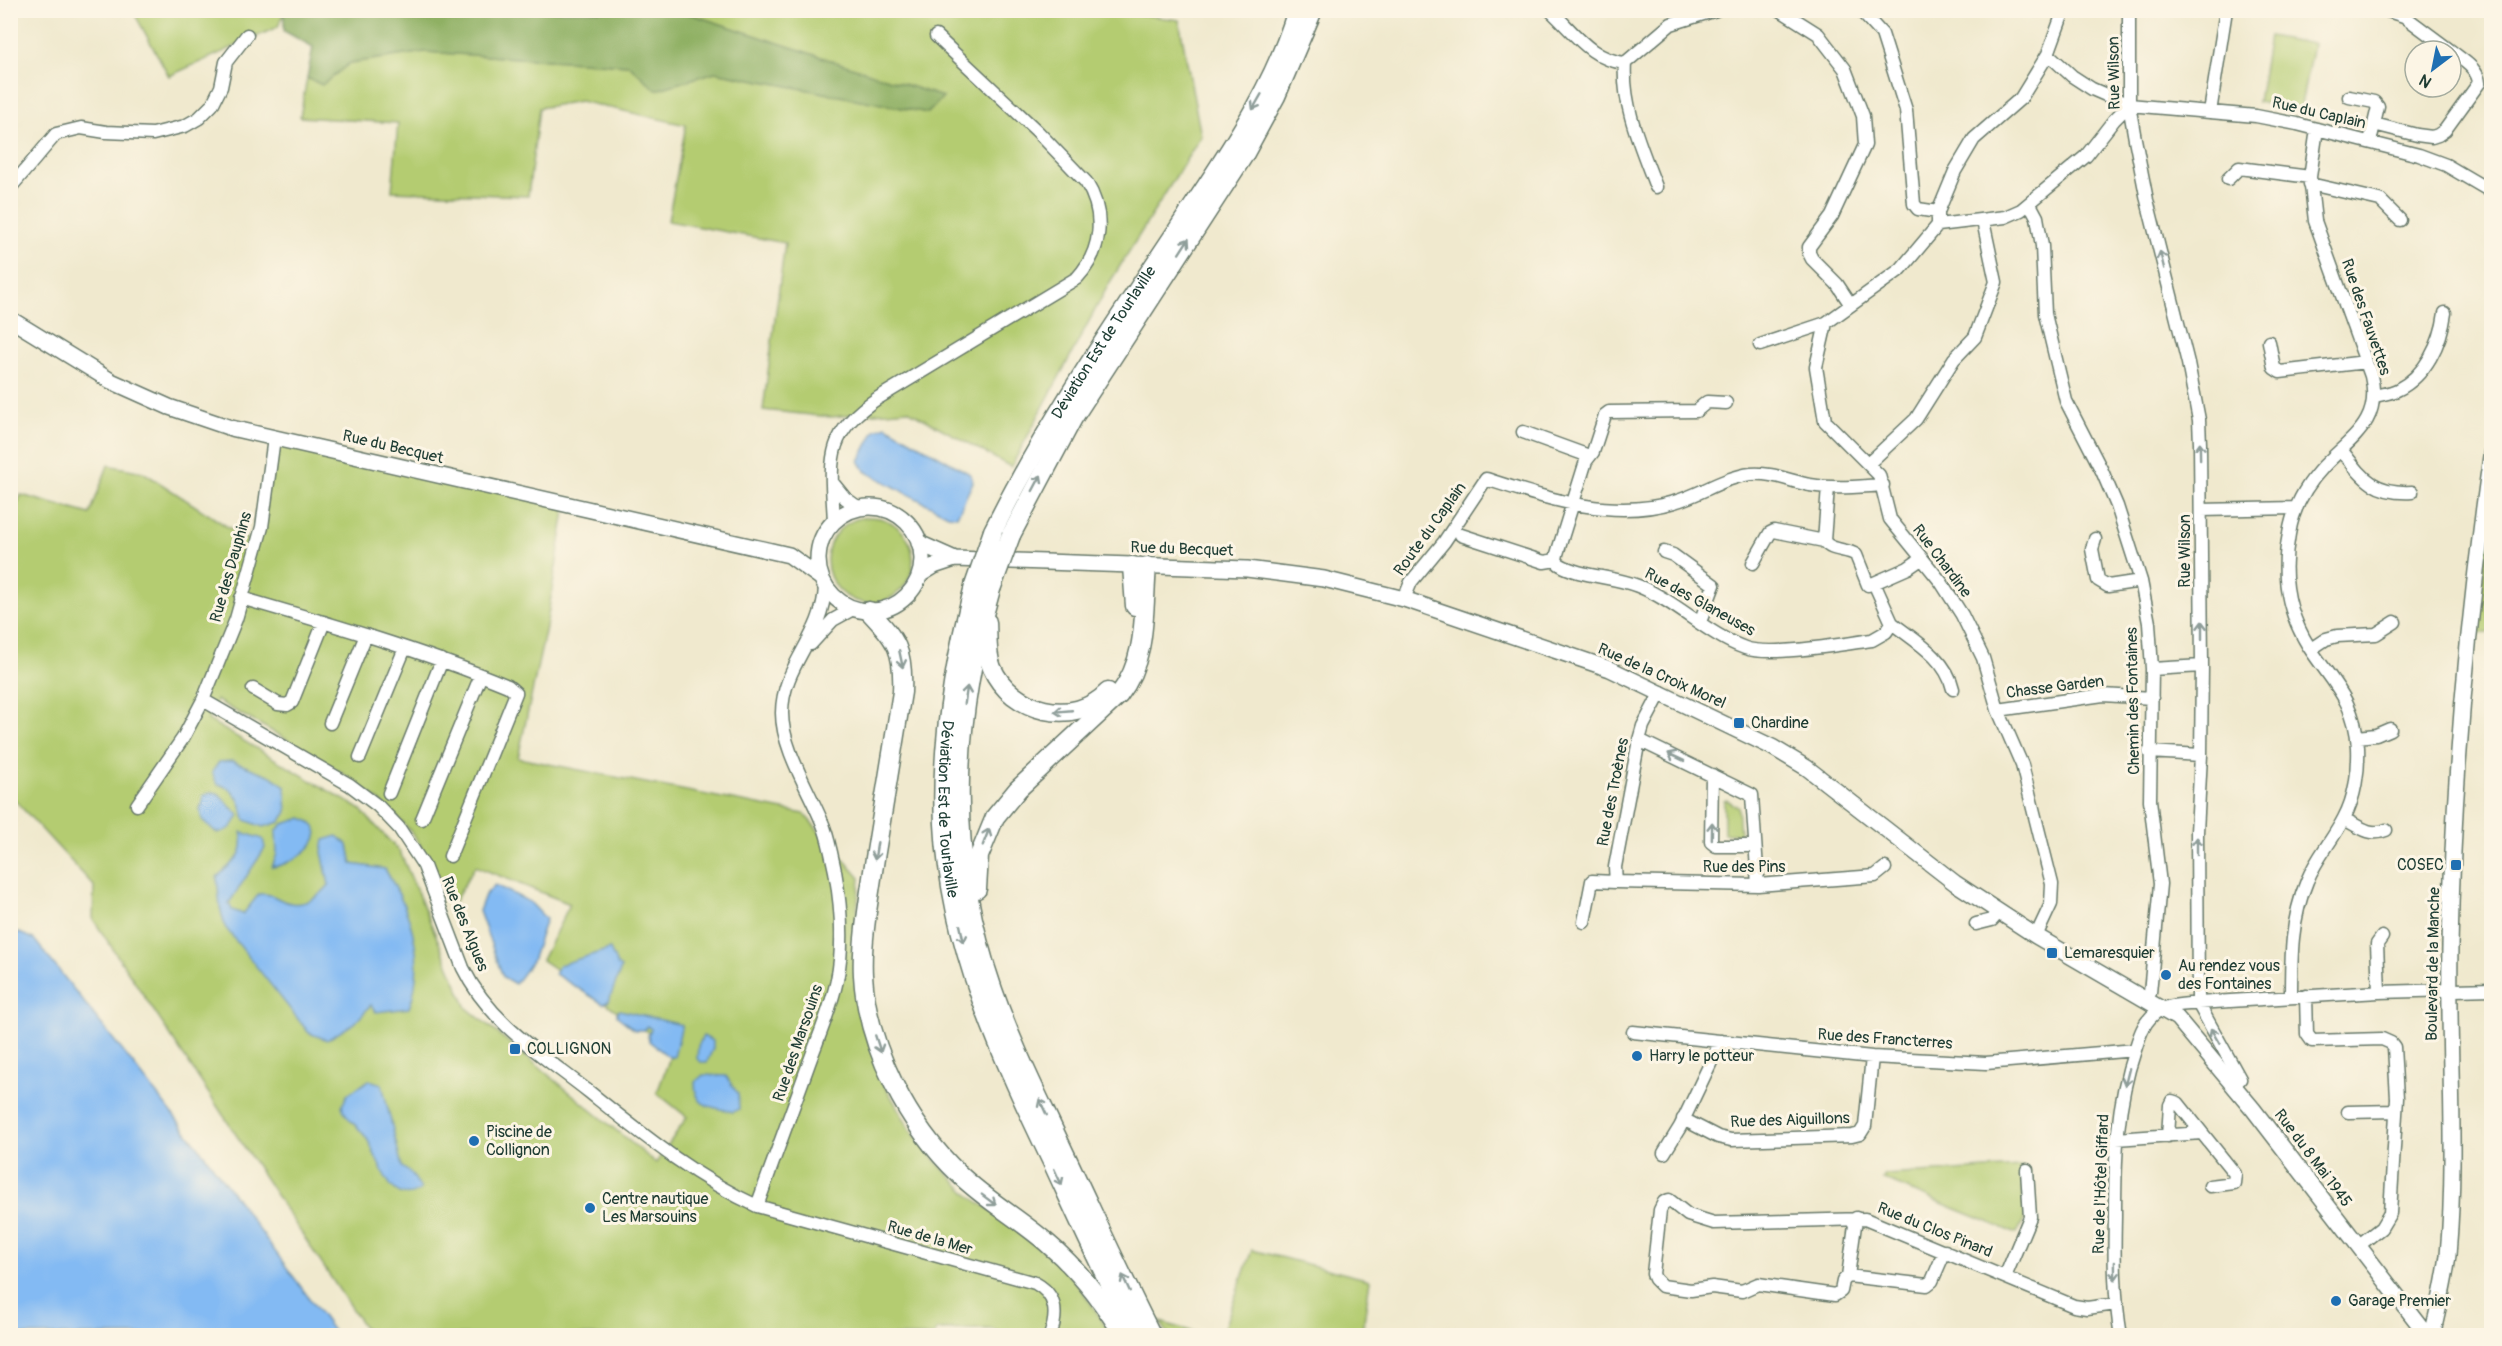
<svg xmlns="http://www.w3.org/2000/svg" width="2502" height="1346" viewBox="0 0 2502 1346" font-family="Pangolin,sans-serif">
<rect width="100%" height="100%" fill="#fcf5e5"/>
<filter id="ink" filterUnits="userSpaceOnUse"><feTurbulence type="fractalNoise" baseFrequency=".0167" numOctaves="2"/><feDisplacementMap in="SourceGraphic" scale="12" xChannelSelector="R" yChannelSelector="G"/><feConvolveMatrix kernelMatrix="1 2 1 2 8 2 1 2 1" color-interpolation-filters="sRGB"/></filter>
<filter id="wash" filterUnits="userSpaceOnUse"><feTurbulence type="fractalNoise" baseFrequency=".008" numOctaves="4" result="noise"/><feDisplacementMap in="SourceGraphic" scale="24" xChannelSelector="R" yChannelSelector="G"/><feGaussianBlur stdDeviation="1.35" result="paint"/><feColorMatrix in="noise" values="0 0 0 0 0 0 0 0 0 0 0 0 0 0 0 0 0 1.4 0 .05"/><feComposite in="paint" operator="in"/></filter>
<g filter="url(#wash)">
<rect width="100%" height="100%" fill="#f0e9ce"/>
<path fill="#b4cc71" stroke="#6a8452" stroke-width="1.5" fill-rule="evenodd" d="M 1109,10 L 1179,20 L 1201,136 L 1110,282 L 1011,467 L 908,410 L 831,417 L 763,410 L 785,243 L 668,221 L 686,125 L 580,101 L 539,108 L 528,196 L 392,191 L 398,123 L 300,117 L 307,78 L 322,85 L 350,63 L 425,52 L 629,65 L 657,90 L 715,72 L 928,113 L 943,97 L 681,11 Z
M 133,11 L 284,11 L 278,27 L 169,76 Z
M 2269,36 L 2313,44 L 2300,110 L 2258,102 Z
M 274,438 L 566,505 L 546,627 L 518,758 L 804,814 L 860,878 L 855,933 L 861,1015 L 885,1086 L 911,1131 L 941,1167 L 970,1196 L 1017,1229 L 1060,1265 L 1080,1287 L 1112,1335 L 1050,1336 L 1045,1332 L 1042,1335 L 1007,1335 L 992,1329 L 937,1330 L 933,1336 L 369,1335 L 93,919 L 94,886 L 11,796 L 10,520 L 21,495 L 90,514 L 108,465 L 143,472 L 257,546 ZM 216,700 C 283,739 360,773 411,832 C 427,851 440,882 453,904 L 475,866 L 570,904 L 542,960 L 673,1049 L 657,1093 L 687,1117 L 656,1163 L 467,1008 L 400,852 L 360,809 L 208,720 Z
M 2491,498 L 2490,618 L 2491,631 L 2477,634 Z
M827 560a43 43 0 1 1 86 0a43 43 0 1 1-86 0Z
M 1727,800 L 1738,807 L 1740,834 L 1724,834 L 1724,801 Z
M 2021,1167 L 2025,1217 L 2017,1234 L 1883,1179 L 1885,1175 Z
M 1252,1250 L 1370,1280 L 1362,1335 L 1223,1335 L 1224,1328 Z
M 1160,1322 L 1204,1335 L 1169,1335 Z"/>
<path fill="#8fb063" stroke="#57764c" stroke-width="1.5" d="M 284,11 L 681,11 L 943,97 L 928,113 L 715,72 L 656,90 L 629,65 L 425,52 L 350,63 L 322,85 L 307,78 L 313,47 L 284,31 Z"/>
<path fill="#83baf3" stroke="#517c94" stroke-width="1.5" d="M 886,426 L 970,474 L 973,482 L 957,516 L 948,515 L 866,472 L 859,461 L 875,430 Z
M 232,761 L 271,776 L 285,786 L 287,812 L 280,822 L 263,827 L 245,820 C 241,802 236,788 217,784 L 212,772 L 219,762 Z
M 211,792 L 218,794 L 239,815 C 233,827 230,831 217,833 L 202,820 L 200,810 L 203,796 Z
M 302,818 C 340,832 295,865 272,867 L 277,854 L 276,831 L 283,824 Z
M 241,832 L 263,839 L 265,848 L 229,903 L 232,910 L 243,914 L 259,894 C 275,893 278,901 291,903 C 306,906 321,895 329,885 L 322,852 L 324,840 L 337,836 L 348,845 L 352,864 L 385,869 C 411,911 427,960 409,1008 L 376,1012 L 371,1005 L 355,1023 L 327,1040 L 309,1033 L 225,927 L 220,907 L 217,877 C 233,861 247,856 241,832 Z
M 495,885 L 530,902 L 546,919 L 532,961 L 515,984 L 503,977 L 479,911 L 485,895 Z
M 10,929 L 34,939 L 204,1154 L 336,1335 L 11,1335 Z
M 610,949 L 617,965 L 621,968 L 609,1001 L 603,1004 L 555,974 L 559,965 Z
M 620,1010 L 682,1025 L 674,1057 L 669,1057 L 649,1041 L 648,1035 L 651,1029 L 647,1026 L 644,1030 L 635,1030 L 617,1016 L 617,1012 Z
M 703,1036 L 713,1041 L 713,1048 L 707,1062 L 701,1062 L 697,1059 L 698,1046 Z
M 703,1075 L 726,1076 L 738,1094 L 739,1109 L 733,1112 C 711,1106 695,1109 695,1082 Z
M 369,1080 L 382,1084 L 402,1167 L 412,1174 L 421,1189 C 390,1212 379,1158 367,1139 C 359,1126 346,1120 342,1106 L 347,1095 Z"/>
</g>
<g filter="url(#ink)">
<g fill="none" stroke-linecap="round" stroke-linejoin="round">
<g stroke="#68796a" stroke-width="15">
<path id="minor" d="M 1550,10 C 1574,32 1591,60 1625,63 L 1671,24 L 1716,10
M 1780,10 L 1818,34 L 1845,69 L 1863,116 L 1865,145 L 1832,216 L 1809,247 L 1809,253 L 1812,259 L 1837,284 L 1851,305
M 1860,10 L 1882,34 L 1906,110 L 1914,204 L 1918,209 L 1938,212 L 1938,225
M 2129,10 L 2129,105 L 2135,139 L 2147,200 L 2188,363 L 2199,420 L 2200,444 L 2202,666 L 2201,755 L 2197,832 L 2198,1003 L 2240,1079 L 2234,1085
M 2385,10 L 2404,16 L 2451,51
M 2048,54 L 2072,76 L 2092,89 L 2129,105 L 2256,116 L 2297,124 L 2419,155 L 2446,165 L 2492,192
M 1625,63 C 1622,106 1641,147 1656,187
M 2349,97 L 2374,102 L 2378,107 L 2374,124
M 2210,112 L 2226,10
M 2370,142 L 2374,124 L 2417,135 L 2432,137 L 2438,135 L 2445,130 L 2479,83 C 2478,68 2462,60 2451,51
M 2228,179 L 2239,168 L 2310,177
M 2310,184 L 2380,200 L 2400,220
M 10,188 L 56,134 L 81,128 L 106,132 L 153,134 L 185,126 L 199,118 L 212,105 L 221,87 L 226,62 L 247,35
M 2030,204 L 2037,217 L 2042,246 L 2045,314 L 2066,401 L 2102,471 L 2117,506 L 2141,581 L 2149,623 L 2152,669 L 2150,800 L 2160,884 L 2150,993 L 2146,1000
M 1938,212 L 1955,171 L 1974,139 L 2021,98 L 2048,54 L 2064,10
M 1826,323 L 1816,367 L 1825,421 L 1879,475 L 1890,519 L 1941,582 L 1962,615 L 1983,658 L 1998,710 L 2022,765 L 2052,884 L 2051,904 L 2036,936
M 2269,342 L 2274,368 L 2280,372 L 2366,362
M 1760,345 L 1826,323 L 1901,269 L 1938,225 L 2005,217 L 2021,210 L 2086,156 L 2114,120 L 2129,105
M 2375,396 C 2382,394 2391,393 2397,390 C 2426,376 2441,343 2445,313
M 1726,403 L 1707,402 L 1696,411 L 1609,412 L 1605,415 L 1593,452 L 1586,461 L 1557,554 L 1556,560 L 1559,564 C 1580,577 1614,576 1638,586 C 1676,601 1708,635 1745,648 C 1770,657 1843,644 1872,640 L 1886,632 L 1892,623 L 1874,583 L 1868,585 L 1856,555 C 1847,548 1831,552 1824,541 L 1828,487
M 1523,432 L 1589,456
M 2342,451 C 2364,479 2374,494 2412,492
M 1868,464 L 1916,419 L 1954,359 L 1975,337 L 1996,282 L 1983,221
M 832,482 L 845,498 L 859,508
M 2201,510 L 2296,508
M 834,521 C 831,463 823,434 878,398 L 1077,278 C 1102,251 1106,214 1086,182 L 1037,131 L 936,36
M 1461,535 L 1544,562 L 1556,560
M 2095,539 L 2092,549 L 2098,580 L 2108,586 L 2141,581
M 1664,552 L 1673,555 L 1714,585 L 1700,622
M 1753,563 L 1770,533 L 1774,531 L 1824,541
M 1874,583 L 1908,568 L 1921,559
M 241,598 C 331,624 421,650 508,686 L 516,693 L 450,856
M 1404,599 L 1411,582 L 1444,542 L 1486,479 C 1546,498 1611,521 1674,502 C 1700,495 1724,477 1751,474 C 1771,472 1790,481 1810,485 C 1834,489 1858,487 1883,485
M 1892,623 C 1915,641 1946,658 1953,689
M 811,644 L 833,620 L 853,609
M 2311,649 L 2326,639 L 2337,636 L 2376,634 L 2395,622
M 2152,669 L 2202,666
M 253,689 L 278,704 L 287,705 L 292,702 L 324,622
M 1661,692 L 1643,726 L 1639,740 L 1615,867 L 1616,882 L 1758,885 L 1875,876 L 1885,868
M 203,700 L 350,785 L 378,806 L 399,828 L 424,866 L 463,968 C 489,1022 542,1055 588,1091 C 642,1134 694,1177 757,1206 L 1035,1283 C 1057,1295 1058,1314 1050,1336
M 1998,710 L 2103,695 L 2152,698
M 330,723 L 366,635
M 2357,737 L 2376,735 L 2390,729
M 1639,740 L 1752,795 L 1758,885
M 2149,752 L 2201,755
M 360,757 L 405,648
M 1712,775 L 1711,842 L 1716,846 L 1755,846
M 389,793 L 442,660
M 137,805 L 183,738 L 203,700 L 236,619 L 262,527 L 274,438
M 422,819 L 481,675
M 2344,819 C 2358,826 2370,837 2386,830
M 1584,922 L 1592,881 L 1616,882
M 1976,924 L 1992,920 L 1999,912
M 2379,992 L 2377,944 L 2382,937
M 2306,996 L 2307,1034 L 2312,1041 L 2382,1039 L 2391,1043 L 2394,1047 L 2397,1098 L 2390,1213 L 2381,1228 L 2358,1246
M 2291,997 C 2291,956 2291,919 2307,881 C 2316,858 2333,840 2344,818 C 2355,798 2359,770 2358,747 C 2355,701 2333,683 2309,647 C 2287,612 2281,574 2289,534 C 2293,508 2306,485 2324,466 C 2352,437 2382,422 2371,376 L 2315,221 L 2310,177 L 2317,129
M 1633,1032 L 1872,1057 L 1986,1063 L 2135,1050
M 2348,1112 L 2396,1111
M 1683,1119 L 1718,1137 L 1731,1140 L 1852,1136 L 1860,1134 L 1865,1126 L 1872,1057
M 2168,1136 L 2170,1105 L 2172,1101 L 2178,1103 L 2202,1133
M 2116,1139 L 2202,1133 L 2235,1174 L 2234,1183 L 2210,1186
M 1664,1153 L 1680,1127 L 1721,1041
M 757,1206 C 774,1159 791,1113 808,1066 C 818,1038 831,1009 837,980 C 844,946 841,905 835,871 C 832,857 829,841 824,827 C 811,793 782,750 782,713 C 782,665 823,637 825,587
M 1945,1251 L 1932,1281 L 1927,1285 L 1848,1276 L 1843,1281 L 1841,1291 L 1835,1295 L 1758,1284 L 1742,1291 L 1712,1287 L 1691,1290 L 1662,1286 L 1655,1279 L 1653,1274 L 1660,1210 L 1664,1202 L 1669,1200 L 1688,1215 L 1714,1223 L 1865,1219 L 2074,1306 L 2087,1308 L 2116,1304
M 1848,1276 L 1856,1218
M 2005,1277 L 2030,1217 L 2027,1170
M 2121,1336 C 2114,1296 2114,1257 2115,1217 C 2115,1159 2116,1105 2135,1050 C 2139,1038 2142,1026 2151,1017 C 2162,1004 2182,1005 2198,1003 L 2379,992 L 2492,989"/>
</g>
<g stroke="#68796a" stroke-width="18">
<path id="major" d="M 10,319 L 111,381 L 169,407 L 231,428 L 789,555 L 821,578
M818 559a52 52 0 1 1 104 0a52 52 0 1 1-104 0Z
M 919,543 L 955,559
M 921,574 L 934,566 L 955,559 L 1247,569 L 1324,579 L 1404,599 L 1610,669 L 1772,747 L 1807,768 L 1955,883 L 2036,936 L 2177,1018 L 2253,1109 L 2428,1336
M 2432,1336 C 2438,1309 2445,1282 2448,1255 C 2457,1153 2448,1049 2450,947 C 2453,780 2468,614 2492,449"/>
</g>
<g stroke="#68796a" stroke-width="21">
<g id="highway">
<path id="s1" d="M 993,531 C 1046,424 1113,327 1178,229 C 1223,160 1274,90 1297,10"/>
<path d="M 1011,535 L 1073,418 L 1244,155 L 1276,96 L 1313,10"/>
<path d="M 1132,566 L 1135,606"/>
<path id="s2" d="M 974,586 C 954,663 940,744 944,824 C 950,946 1001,1056 1053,1164 C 1078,1218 1102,1272 1130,1324"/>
<path d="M 991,589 C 952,723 946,856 993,990 C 1012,1045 1039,1098 1064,1152 C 1093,1213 1121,1275 1152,1336"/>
<path d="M 869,611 C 897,641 904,650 902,692 C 893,747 884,803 875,858 C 870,893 861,940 863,975 C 867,1047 908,1126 960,1175 C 986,1200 1018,1218 1046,1242 C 1077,1268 1103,1301 1124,1336"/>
<path d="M 987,622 C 988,637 986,654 992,668 C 1011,712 1074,728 1108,692"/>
<path d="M 977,889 L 979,856 L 995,817 L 1018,789 L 1119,695 C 1148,658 1143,611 1147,566"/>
</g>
</g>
<use href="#minor" stroke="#fff" stroke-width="12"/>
<use href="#major" stroke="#fff" stroke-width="15"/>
<use href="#highway" stroke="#fff" stroke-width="18"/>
<g stroke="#68796a" stroke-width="21" stroke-linecap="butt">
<path id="highway-bridge" d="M 974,586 L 993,531
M 991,589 L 1011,535"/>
</g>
<use href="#highway-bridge" stroke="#fff" stroke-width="18"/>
</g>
<defs><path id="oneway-shaft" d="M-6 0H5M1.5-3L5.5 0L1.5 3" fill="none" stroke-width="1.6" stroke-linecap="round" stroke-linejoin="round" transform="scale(1.5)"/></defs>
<g stroke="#8f9e9a">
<use href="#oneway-shaft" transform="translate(1257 102) rotate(120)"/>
<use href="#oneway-shaft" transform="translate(1184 246) rotate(-57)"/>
<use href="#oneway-shaft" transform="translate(2162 260) rotate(-104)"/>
<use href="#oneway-shaft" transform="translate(2200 451) rotate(-91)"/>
<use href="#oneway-shaft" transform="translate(1037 483) rotate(-62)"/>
<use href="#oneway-shaft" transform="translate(2202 630) rotate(-90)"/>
<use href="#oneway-shaft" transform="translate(901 659) rotate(78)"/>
<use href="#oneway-shaft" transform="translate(966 695) rotate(-82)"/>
<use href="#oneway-shaft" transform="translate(1063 711) rotate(175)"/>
<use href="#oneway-shaft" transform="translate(1676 757) rotate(-154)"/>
<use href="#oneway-shaft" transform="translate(1712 831) rotate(-89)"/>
<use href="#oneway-shaft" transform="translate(986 837) rotate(-69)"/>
<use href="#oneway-shaft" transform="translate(2197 846) rotate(-90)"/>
<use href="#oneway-shaft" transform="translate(876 851) rotate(99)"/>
<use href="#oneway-shaft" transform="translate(962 934) rotate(78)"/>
<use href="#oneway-shaft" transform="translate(2215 1036) rotate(-120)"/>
<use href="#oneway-shaft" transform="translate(878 1044) rotate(72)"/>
<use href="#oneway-shaft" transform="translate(2127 1077) rotate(104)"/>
<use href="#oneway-shaft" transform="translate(1043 1107) rotate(-115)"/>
<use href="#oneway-shaft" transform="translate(1058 1177) rotate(65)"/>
<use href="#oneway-shaft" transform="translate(989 1200) rotate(37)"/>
<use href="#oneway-shaft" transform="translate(2115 1271) rotate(89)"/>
<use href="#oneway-shaft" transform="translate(1126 1283) rotate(-115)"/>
</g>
</g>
<g fill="#1f6fb2" stroke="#fcf5e5" stroke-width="2">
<rect x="1733" y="717" width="12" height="12" rx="3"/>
<rect x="2450" y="859" width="12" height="12" rx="3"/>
<rect x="2046" y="947" width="12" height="12" rx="3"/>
<circle cx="2166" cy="975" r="6"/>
<rect x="509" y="1043" width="12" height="12" rx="3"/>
<circle cx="1637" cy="1056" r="6"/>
<circle cx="474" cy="1141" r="6"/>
<circle cx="590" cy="1208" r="6"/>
<circle cx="2336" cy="1301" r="6"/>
</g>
<g text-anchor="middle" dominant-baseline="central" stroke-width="6" stroke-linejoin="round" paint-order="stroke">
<g font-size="16" fill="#1f3d34" stroke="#fcf5e5">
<text transform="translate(2114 73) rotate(-91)">Rue Wilson</text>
<text transform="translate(2319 113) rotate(13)">Rue du Caplain</text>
<text transform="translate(2366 317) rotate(71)">Rue des Fauvettes</text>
<text stroke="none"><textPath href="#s1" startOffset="219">Déviation Est de Tourlaville</textPath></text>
<text transform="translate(393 447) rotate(13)">Rue du Becquet</text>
<text transform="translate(1430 529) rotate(-54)">Route du Caplain</text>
<text transform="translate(1182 549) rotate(2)">Rue du Becquet</text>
<text transform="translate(2185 551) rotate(-90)">Rue Wilson</text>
<text transform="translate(1942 561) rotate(53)">Rue Chardine</text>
<text transform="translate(231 567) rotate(-74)">Rue des Dauphins</text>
<text transform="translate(1700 602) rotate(29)">Rue des Glaneuses</text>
<text transform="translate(1662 676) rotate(24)">Rue de la Croix Morel</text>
<text transform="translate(2055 687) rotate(-7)">Chasse Garden</text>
<text transform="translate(2133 701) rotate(-91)">Chemin des Fontaines</text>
<text transform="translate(1613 792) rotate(-79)">Rue des Troènes</text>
<text stroke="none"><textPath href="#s2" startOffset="226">Déviation Est de Tourlaville</textPath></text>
<text x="1744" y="867">Rue des Pins</text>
<text transform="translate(465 924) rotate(68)">Rue des Algues</text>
<text transform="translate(2433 964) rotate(-89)">Boulevard de la Manche</text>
<text transform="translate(1885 1039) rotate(4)">Rue des Francterres</text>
<text transform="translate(798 1043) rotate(-71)">Rue des Marsouins</text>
<text transform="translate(1790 1120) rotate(-2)">Rue des Aiguillons</text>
<text transform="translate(2313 1158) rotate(53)">Rue du 8 Mai 1945</text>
<text transform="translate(2101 1184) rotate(-88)">Rue de l'Hôtel Giffard</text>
<text transform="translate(1935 1230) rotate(22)">Rue du Clos Pinard</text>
<text transform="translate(930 1238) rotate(16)">Rue de la Mer</text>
</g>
<g font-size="16" fill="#1f3d34" stroke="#fcf5e5" text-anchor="start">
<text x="1751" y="723">Chardine</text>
<text x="2444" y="865" text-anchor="end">COSEC</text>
<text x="2064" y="953">Lemaresquier</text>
<text x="2178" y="966">Au rendez vous<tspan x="2178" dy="18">des Fontaines</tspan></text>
<text x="527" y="1049">COLLIGNON</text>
<text x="1649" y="1056">Harry le potteur</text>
<text x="486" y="1132">Piscine de<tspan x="486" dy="18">Collignon</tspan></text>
<text x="602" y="1199">Centre nautique<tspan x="602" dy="18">Les Marsouins</tspan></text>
<text x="2348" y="1301">Garage Premier</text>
</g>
</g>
<rect width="2502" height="1346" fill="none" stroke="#fcf5e5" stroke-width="36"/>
<g transform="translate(2433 69) rotate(212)"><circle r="28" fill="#fcf5e5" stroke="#a4ab9e" stroke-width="1.5"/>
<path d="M0-4.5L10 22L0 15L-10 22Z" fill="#1f6fb2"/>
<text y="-9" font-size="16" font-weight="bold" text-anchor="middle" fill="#1f3d34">N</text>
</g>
</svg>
